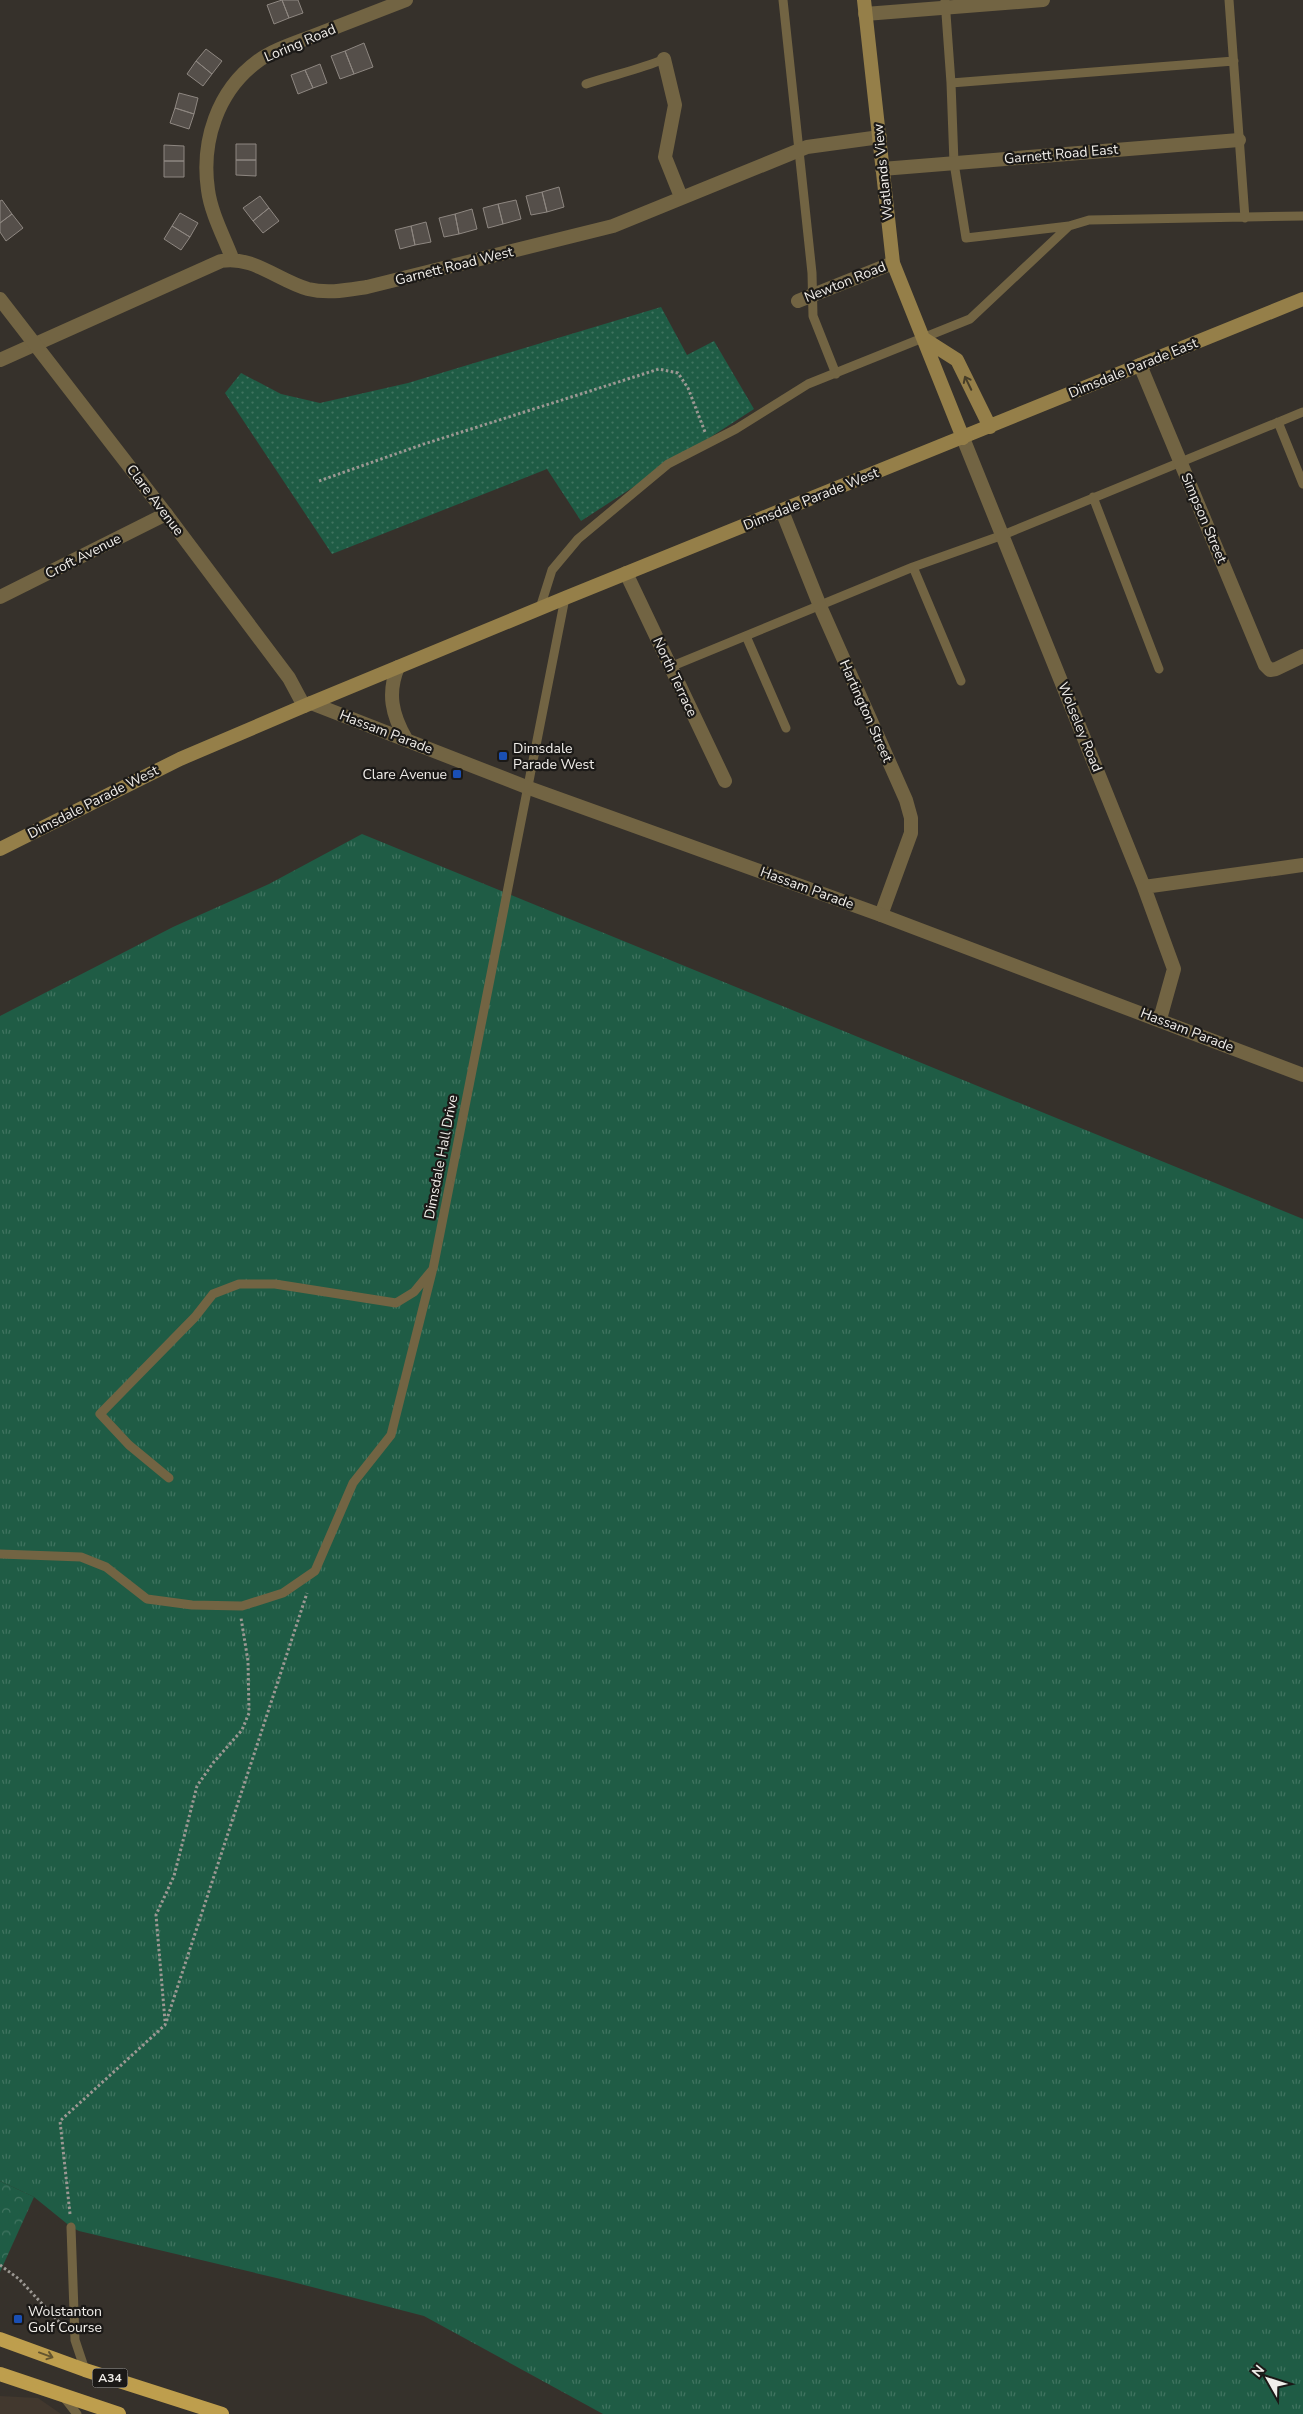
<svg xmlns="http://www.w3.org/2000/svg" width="1303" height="2414" viewBox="0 0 1303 2414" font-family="'Nunito Sans',sans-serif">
<defs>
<pattern id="grass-tufts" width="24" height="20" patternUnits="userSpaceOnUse" patternTransform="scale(1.25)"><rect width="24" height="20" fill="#1f5c45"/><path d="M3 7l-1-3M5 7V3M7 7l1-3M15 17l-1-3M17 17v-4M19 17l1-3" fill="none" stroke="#407460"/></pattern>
<pattern id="park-crowns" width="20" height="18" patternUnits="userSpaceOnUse" patternTransform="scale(1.25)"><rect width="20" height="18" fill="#1f5c45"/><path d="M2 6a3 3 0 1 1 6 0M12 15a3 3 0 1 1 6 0" fill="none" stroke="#407460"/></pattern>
<pattern id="garden-dots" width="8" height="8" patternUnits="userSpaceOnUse" patternTransform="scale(1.25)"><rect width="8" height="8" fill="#1f5c45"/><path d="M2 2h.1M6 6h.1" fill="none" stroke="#407460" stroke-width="1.8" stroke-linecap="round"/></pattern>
</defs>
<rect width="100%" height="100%" fill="#36312b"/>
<path fill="#42382e" d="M 0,2396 L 38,2398 L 61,2414 L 0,2414 Z"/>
<path fill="url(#grass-tufts)" d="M 362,834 L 1303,1219 L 1303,2414 L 603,2414 L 424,2316 L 285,2280 L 79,2231 L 71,2227 L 34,2197 L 0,2181 L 0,1016 L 173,927 L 269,884 Z"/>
<path fill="url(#park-crowns)" d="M 0,2181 L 34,2197 L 0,2272 Z"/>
<path fill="url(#garden-dots)" d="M 661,307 L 687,355 L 714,341 L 754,409 L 581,521 L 547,469 L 332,554 L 225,393 L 241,373 L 281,394 L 320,403 L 408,383 Z"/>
<path fill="#554f4a" stroke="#8e8781" d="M 282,0 L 289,18 L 274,24 L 267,5 Z
M 282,0 L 298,0 L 303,13 L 289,18 Z
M 364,43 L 373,67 L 354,74 L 345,51 Z
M 206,49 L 222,61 L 212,74 L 196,61 Z
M 345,51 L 354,74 L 340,79 L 331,56 Z
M 196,61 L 212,74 L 203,86 L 187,74 Z
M 320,64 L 327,83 L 313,88 L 305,70 Z
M 305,70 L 313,88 L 298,94 L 291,75 Z
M 179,93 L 198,98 L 194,114 L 175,108 Z
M 175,108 L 194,114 L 189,129 L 170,123 Z
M 236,144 L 256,144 L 256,160 L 236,160 Z
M 164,145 L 184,146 L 184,161 L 164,161 Z
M 236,160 L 256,160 L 256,176 L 236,175 Z
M 164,161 L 184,161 L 184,177 L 164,177 Z
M 559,187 L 564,207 L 547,212 L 542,192 Z
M 542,192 L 547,212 L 531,215 L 526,196 Z
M 260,196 L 269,208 L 253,221 L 243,208 Z
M 2,200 L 12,214 L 0,223 L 0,201 Z
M 516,200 L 521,219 L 503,224 L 498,204 Z
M 498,204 L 503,224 L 488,228 L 483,208 Z
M 269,208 L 279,221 L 263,233 L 253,221 Z
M 472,209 L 477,229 L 459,234 L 455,214 Z
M 180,213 L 198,223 L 190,237 L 172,226 Z
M 12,214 L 23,228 L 6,241 L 0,232 L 0,223 Z
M 455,214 L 459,234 L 444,237 L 439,218 Z
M 426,222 L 431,242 L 415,245 L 411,226 Z
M 172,226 L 190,237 L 181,250 L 164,239 Z
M 411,226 L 415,245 L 400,249 L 395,230 Z"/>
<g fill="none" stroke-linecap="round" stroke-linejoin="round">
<path stroke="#9c9893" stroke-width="3" stroke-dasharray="2.5 2.5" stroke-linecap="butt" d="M 319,481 L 421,445 L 659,369 L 678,373 L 688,388 L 705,432
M 165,2021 L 156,1915 L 174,1876 L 197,1786 L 213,1763 L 242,1730 L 249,1713 L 248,1661 L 241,1618
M 70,2214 L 60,2121 L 165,2025 L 307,1593
M 0,2265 L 19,2279 L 60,2323"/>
<path stroke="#726443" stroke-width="9" d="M 783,0 L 812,273 L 813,316 L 836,374
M 945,0 L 951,83 L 954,163 L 966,238 L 1069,226
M 1229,0 L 1245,218
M 951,83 L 1234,61
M 586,84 C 612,75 639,70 664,59
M 1278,422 L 1303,484
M 1093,497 L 1159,669
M 913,567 L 961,681
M 540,608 L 552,570 L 578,539 L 668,464 L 736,429 L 808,384 L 970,319 L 1069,226 L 1089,220 L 1303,216
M 746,636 L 786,728
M 670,667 L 913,567 L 1003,535 L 1303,412
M 169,1478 L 129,1445 L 100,1414 L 195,1317 L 213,1294 L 239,1284 L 275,1284 L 396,1303 L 414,1292 L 433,1269 L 565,598
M 0,1554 L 81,1557 L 106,1567 L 147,1599 L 192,1605 L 242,1606 L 283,1593 L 315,1571 L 353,1483 L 391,1435 L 432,1272
M 71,2227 L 75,2340 L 85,2370
M 63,2396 L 77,2414"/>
<path stroke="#726443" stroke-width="14" d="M 865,14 L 1043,0
M 664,59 L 675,105 L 665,157 L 681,197
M 882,169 L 1239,140
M 232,258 C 224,237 211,213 208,190 C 201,142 217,91 258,61 C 273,50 295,43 313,36 C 344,24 375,12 406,0
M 798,301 L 893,263
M 0,360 L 221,261 C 252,255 279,281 308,289 C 328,294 347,290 367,287 L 613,226 L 807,147 L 880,137
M 1140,365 L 1265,665 L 1270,670 L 1276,669 L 1303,656
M 963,438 L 1144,887 L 1174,969 L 1160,1019
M 782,511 L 820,606 L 906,800 L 911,818 L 911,833 L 881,915
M 626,573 L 725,781
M 0,597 L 166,514
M 1144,887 L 1303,865"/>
<path stroke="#726443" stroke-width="14" d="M 0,299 L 166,514 L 289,678 L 304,706
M 398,667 C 387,693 392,715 406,739
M 311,703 L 529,788 L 881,915 L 1303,1075"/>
<path stroke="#957f49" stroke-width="14" d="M 864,0 L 893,263 L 963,438
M 924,339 L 957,360 L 990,427
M 0,849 L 180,759 L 304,706 L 565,598 L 1303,299"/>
<path stroke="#be9e4d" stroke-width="14" d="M 0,2339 L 85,2370 L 222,2414
M 0,2374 L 119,2414"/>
</g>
<defs><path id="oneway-shaft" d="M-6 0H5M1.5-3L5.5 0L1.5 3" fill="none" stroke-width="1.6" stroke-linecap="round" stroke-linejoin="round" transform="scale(1.25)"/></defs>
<use stroke="#463d28" href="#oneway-shaft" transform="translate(968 383) rotate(-116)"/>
<use stroke="#64552f" href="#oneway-shaft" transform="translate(46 2355) rotate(20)"/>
<g fill="#1a4fb4" stroke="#1b1917" stroke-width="2">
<rect x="498" y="751" width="10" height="10" rx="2.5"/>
<rect x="452" y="769" width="10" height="10" rx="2.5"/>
<rect x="13" y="2314" width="10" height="10" rx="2.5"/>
</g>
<g text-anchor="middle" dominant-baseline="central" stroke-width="4.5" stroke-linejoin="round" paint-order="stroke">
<rect fill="#1b1917" stroke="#b1aeab" stroke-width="1" x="92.5" y="2368.5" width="35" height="19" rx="4"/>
<g font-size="12" font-weight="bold" fill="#f1eeea">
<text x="110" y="2378">A34</text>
</g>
<g font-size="14" fill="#f1eeea" stroke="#1b1917">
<text transform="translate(300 43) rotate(-23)">Loring Road</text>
<text transform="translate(1061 154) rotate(-5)">Garnett Road East</text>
<text transform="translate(883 172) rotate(-96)">Watlands View</text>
<text transform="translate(454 266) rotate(-14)">Garnett Road West</text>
<text transform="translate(845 282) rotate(-22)">Newton Road</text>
<text transform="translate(1133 368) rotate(-22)">Dimsdale Parade East</text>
<text transform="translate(811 499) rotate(-22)">Dimsdale Parade West</text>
<text transform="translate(155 500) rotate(53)">Clare Avenue</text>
<text transform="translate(1204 518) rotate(67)">Simpson Street</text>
<text transform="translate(83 556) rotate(-27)">Croft Avenue</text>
<text transform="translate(675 677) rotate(65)">North Terrace</text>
<text transform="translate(866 711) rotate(66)">Hartington Street</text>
<text transform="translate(1080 727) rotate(68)">Wolseley Road</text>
<text transform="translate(386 732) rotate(21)">Hassam Parade</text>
<text transform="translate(93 802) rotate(-27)">Dimsdale Parade West</text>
<text transform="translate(807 888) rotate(20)">Hassam Parade</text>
<text transform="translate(1187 1030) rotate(21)">Hassam Parade</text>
<text transform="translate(441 1157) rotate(-79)">Dimsdale Hall Drive</text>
</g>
<g font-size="14" fill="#f1eeea" stroke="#1b1917" text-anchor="start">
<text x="513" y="748">Dimsdale<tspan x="513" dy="16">Parade West</tspan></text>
<text x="447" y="774" text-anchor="end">Clare Avenue</text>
<text x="28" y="2311">Wolstanton<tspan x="28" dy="16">Golf Course</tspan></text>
</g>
</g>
<g transform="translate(1268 2379) rotate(309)" stroke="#1b1917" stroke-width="4" paint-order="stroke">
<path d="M0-4L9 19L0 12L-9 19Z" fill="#f1eeea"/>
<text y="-8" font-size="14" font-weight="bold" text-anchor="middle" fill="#f1eeea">N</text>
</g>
</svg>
